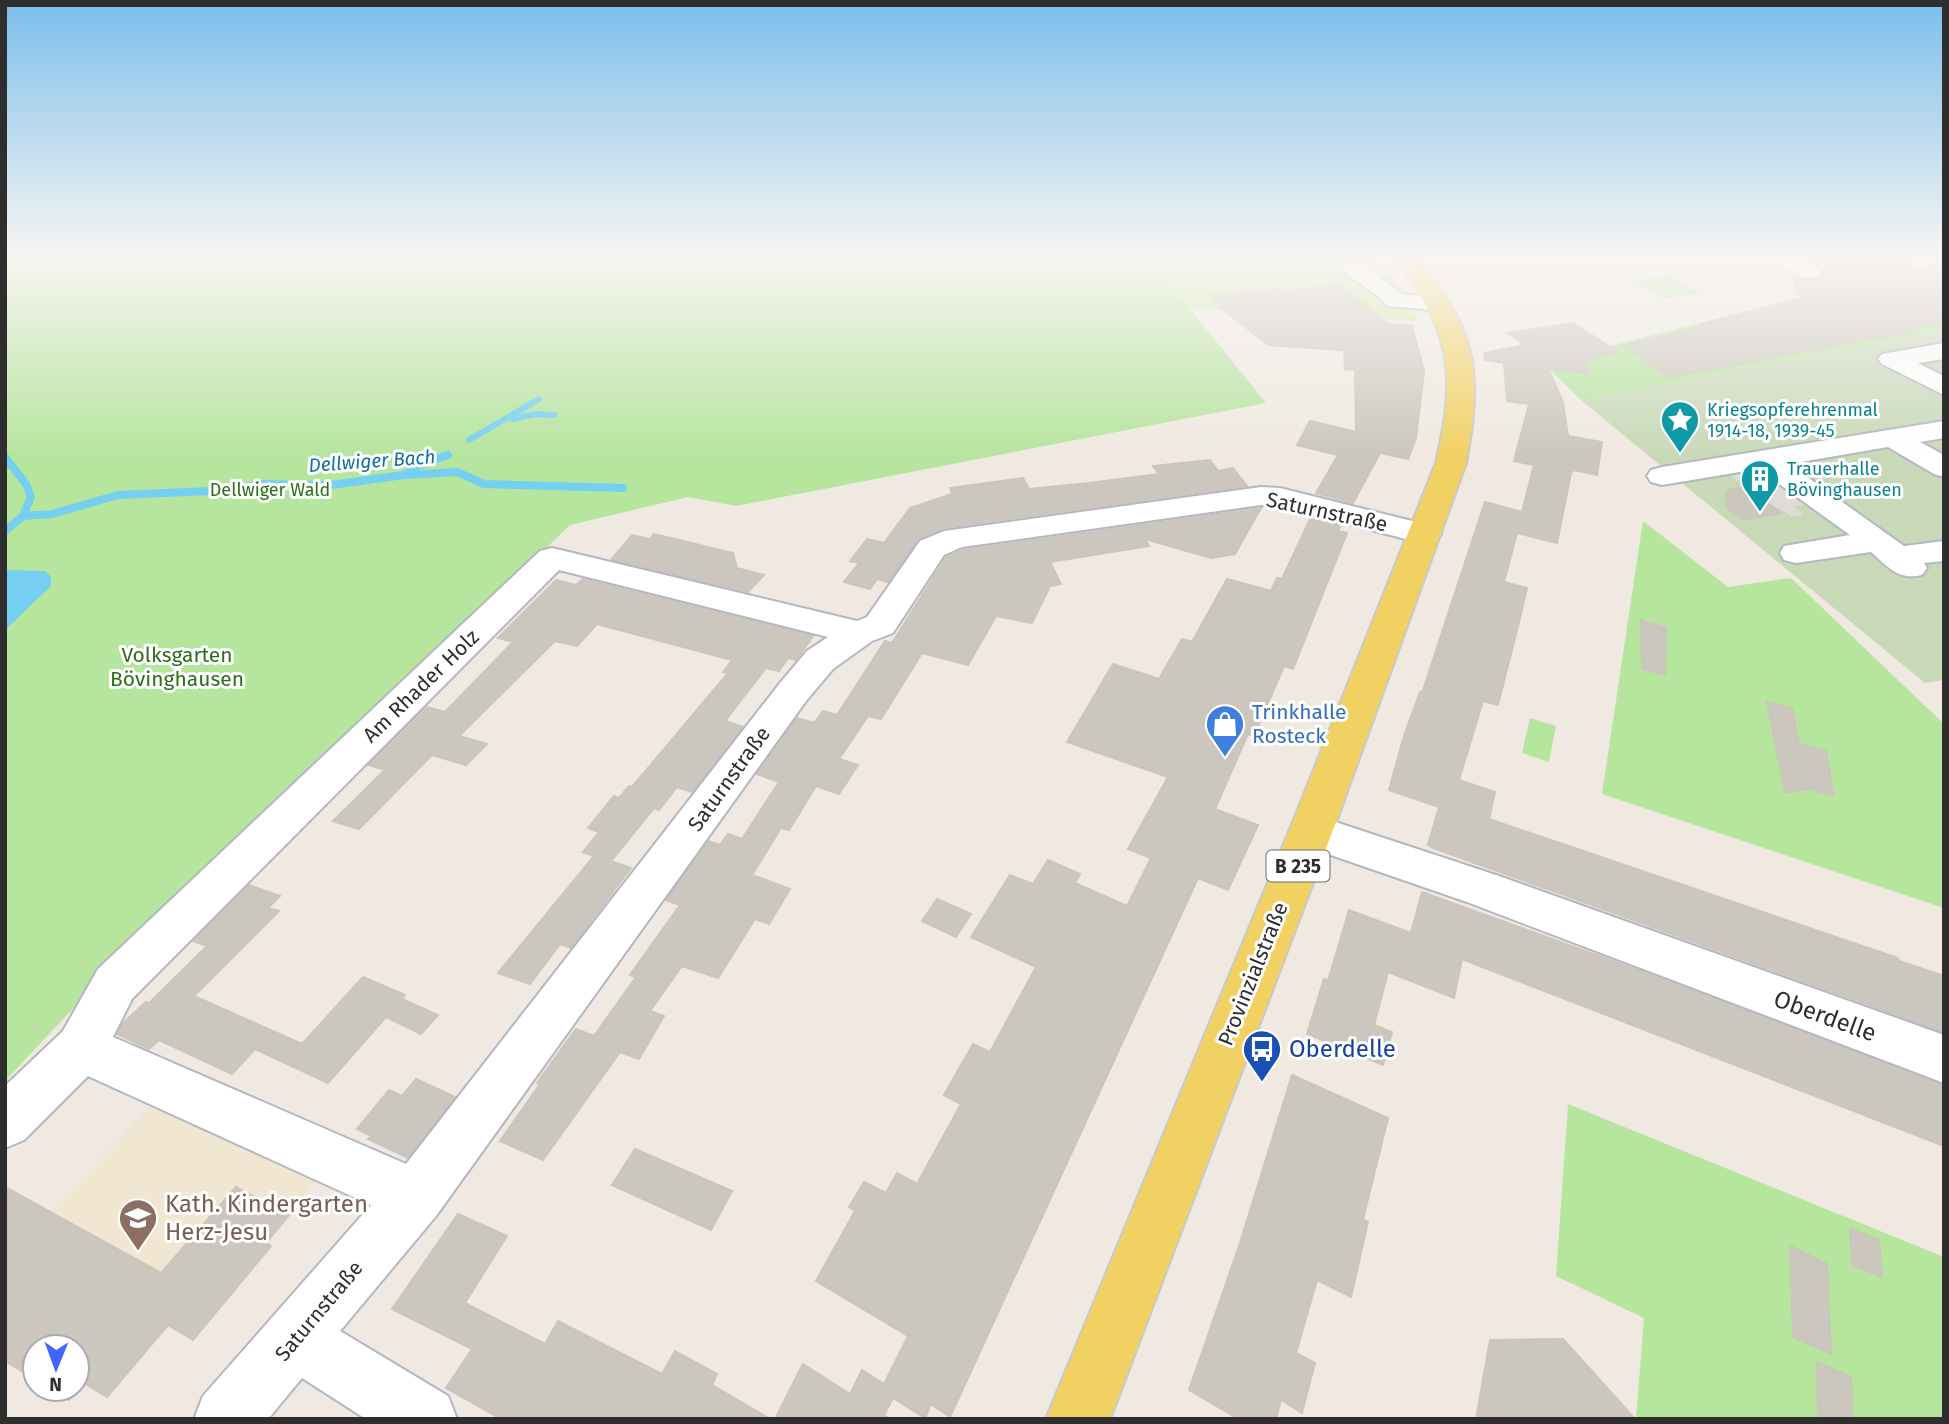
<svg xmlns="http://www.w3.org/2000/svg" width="1949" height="1424" viewBox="0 0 1949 1424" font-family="'Fira Sans',sans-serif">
<rect width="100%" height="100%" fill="#efe9e1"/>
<path fill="#f0e6d1" d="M 155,1101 L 315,1181 L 266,1243 L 271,1246 L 193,1340 L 167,1326 L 107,1397 L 84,1383 L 69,1400 L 52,1389 L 77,1389 L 77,1347 L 35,1347 L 5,1361 L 50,1212 Z"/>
<path fill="#b6e59e" d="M 5,256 L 1140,256 L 1189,308 L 1266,403 L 736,506 L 688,497 L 570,525 L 95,985 L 5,1081 Z
M 1944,261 L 1944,330 L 1581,400 L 1543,363 Z
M 1670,275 L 1701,293 L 1664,298 L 1633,281 Z
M 1643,521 L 1728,587 L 1791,578 L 1944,724 L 1944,908 L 1602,794 Z
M 1530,718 L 1556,726 L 1549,762 L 1522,753 Z
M 1568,1104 L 1944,1257 L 1944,1419 L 1636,1419 L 1644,1318 L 1556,1276 Z"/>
<path fill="#c8d9b8" d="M 1944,330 L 1944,680 L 1925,683 L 1581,400 Z"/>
<path fill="#c9ec9a" d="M 1141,256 L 1374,256 L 1403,291 L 1418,321 L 1189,308 Z"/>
<path fill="#dfdcd8" d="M 1774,464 L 1811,505 L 1793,506 L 1804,515 L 1792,517 L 1779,508 L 1774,508 L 1758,496 L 1760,495 L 1723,471 Z"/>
<path fill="#75cff0" d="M 5,570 L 45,571 L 51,577 L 51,586 L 5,630 Z"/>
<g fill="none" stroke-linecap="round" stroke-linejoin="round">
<path stroke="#75cff0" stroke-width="6" d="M 513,419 L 535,414 L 554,415
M 469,440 L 539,399"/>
<path stroke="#75cff0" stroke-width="8" d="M 5,457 L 26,484 L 31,497 L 23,516 L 52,514 L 118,495 L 234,490 L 260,484 L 331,485 L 404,475 L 457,472 L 484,484 L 623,488
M 404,475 L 415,467 L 448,455
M 5,531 L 23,516"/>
</g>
<path fill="#cbc7bf" stroke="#cbc5ba" stroke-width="2" d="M 1801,256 L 1911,256 L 1912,270 L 1944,262 L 1944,322 L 1906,329 L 1911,332 L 1768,358 L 1770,359 L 1669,377 L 1624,345 L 1696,329 L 1693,328 L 1703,325 L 1701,324 L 1805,297 L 1796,293 L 1793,276 L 1801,280 L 1817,280 L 1823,272 L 1816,264 Z
M 1341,285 L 1388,324 L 1412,326 L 1424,371 L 1416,438 L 1408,459 L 1380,453 L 1353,503 L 1316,493 L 1338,455 L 1297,445 L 1310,421 L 1356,432 L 1355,370 L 1345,369 L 1344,350 L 1268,345 L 1206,296 L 1277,289 L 1280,292 Z
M 1573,323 L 1618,352 L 1585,361 L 1588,373 L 1548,368 L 1563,402 L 1568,436 L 1602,442 L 1597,475 L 1574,470 L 1571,473 L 1557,543 L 1517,533 L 1504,582 L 1527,588 L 1520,618 L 1498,705 L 1483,701 L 1459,780 L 1495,792 L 1489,819 L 1898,958 L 1899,961 L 1944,976 L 1944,1032 L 1433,848 L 1428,845 L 1439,807 L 1389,790 L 1403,739 L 1420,692 L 1422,693 L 1485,502 L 1522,512 L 1534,465 L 1514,461 L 1529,404 L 1507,401 L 1504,363 L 1485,360 L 1484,353 L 1525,345 L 1508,333 Z
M 1210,460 L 1218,471 L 1233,468 L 1247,486 L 944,528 L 918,539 L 888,582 L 877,579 L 870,589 L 844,582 L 859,563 L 850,561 L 867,539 L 884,543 L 910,508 L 952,494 L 950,488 L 1023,478 L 1029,489 L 1089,483 L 1159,474 L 1153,466 Z
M 1744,487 L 1758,496 L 1781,513 L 1744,520 L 1727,508 L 1726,491 Z
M 1261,508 L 1235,554 L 1211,558 L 1145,539 L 1149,546 L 1050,562 L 1061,584 L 1050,586 L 1032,623 L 996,616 L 968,665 L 922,653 L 881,719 L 868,716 L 839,759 L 858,765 L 839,794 L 816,786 L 789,830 L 781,828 L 752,875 L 790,889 L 769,924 L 755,919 L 718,978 L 682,966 L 650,1011 L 664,1016 L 639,1059 L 620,1052 L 543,1160 L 500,1141 L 540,1084 L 537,1083 L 576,1029 L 594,1036 L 636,977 L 630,975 L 680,905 L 666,900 L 708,841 L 720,845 L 728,834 L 742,839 L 779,782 L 757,774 L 797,718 L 814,723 L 823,711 L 837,715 L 885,641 L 892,643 L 946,557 L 963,550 Z
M 1311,517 L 1341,525 L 1338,531 L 1347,533 L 1293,669 L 1284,666 L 1254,736 L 1248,734 L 1215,809 L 1258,825 L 1228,890 L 1198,878 L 950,1417 L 931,1404 L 925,1418 L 893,1398 L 884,1415 L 890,1419 L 775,1419 L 803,1364 L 850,1394 L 862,1370 L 884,1384 L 908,1336 L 816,1281 L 855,1211 L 849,1207 L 864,1182 L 886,1193 L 897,1173 L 917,1184 L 961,1104 L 944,1095 L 973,1044 L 990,1052 L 1036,967 L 971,937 L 1010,875 L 1033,884 L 1048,860 L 1080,874 L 1075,883 L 1127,906 L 1151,858 L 1128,849 L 1168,777 L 1067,742 L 1113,664 L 1159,679 L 1182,639 L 1192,642 L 1227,579 L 1271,591 L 1277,578 L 1282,579 Z
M 654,534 L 733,553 L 737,568 L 764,575 L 748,592 L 611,560 L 632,535 L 650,539 Z
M 583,579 L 813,636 L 796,660 L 788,658 L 779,671 L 766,668 L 725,721 L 743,727 L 692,792 L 677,787 L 659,810 L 654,808 L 611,861 L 631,868 L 571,948 L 560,944 L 530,984 L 498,973 L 594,856 L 583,852 L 599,832 L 588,828 L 614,796 L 619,798 L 629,786 L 632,787 L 728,673 L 723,672 L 732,660 L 597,624 L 577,646 L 555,641 L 459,736 L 487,744 L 466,765 L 432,755 L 359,829 L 333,821 L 385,770 L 369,765 L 427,707 L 445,712 L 513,642 L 498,638 L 556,580 L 576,585 Z
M 1641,620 L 1666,628 L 1665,675 L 1642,669 Z
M 1767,702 L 1792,708 L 1799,744 L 1826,751 L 1834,796 L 1808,789 L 1806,781 L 1808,789 L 1785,793 Z
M 249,885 L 280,896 L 268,908 L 279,911 L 194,996 L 302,1044 L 363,977 L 405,995 L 402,999 L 438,1015 L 421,1034 L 386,1017 L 328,1083 L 255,1049 L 232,1074 L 159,1040 L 149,1049 L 117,1034 L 122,1024 L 146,1002 L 149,1003 L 207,946 L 193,941 Z
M 1422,892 L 1630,967 L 1944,1085 L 1944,1146 L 1462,959 L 1454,998 L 1388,972 L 1374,1025 L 1392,1032 L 1383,1065 L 1307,1034 L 1324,979 L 1328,981 L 1349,910 L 1411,933 Z
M 937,899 L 971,914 L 956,937 L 922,921 Z
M 1292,1075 L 1388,1118 L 1363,1219 L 1368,1222 L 1351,1297 L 1317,1280 L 1296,1353 L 1315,1363 L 1302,1413 L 1281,1400 L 1276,1419 L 1239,1419 L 1189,1390 L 1240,1243 Z
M 416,1079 L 455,1097 L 408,1158 L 368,1139 L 371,1136 L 357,1129 L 389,1090 L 402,1096 Z
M 635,1149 L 732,1191 L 711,1230 L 612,1185 Z
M 5,1187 L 161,1273 L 236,1187 L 289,1215 L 266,1243 L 271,1246 L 193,1340 L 168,1325 L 107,1397 L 84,1383 L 69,1400 L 52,1389 L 77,1389 L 77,1347 L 35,1347 L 35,1379 L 5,1361 Z
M 458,1214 L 507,1236 L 465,1303 L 545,1344 L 558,1321 L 662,1374 L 675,1351 L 717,1374 L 712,1385 L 770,1419 L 501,1419 L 446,1388 L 472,1349 L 392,1309 Z
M 1850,1228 L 1879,1240 L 1882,1277 L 1852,1265 Z
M 1790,1246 L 1827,1264 L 1831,1354 L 1793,1337 Z
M 1563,1339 L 1635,1419 L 1476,1419 L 1490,1340 Z
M 1817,1362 L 1851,1377 L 1853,1419 L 1818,1419 Z"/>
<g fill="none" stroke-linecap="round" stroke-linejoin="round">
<g stroke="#b4b7c1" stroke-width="4">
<path id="minor" d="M 1765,256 C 1784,256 1808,255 1820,272 L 1817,277 L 1801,277 L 1768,261 Z
M 1353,261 L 1361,263 L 1402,294 L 1443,298 L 1447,303 L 1443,308 L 1435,310 L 1387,306 L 1378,296 L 1345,273 L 1342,268 L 1345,263 Z
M 1944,343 L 1944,359 L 1918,363 L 1944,376 L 1944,395 L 1882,364 L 1878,359 L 1882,354 Z
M 1944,421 L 1944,438 L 1920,442 L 1944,455 L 1944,477 L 1934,474 L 1888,447 L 1789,464 L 1904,546 L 1944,541 L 1944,561 L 1924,563 L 1927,568 L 1922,575 C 1898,581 1887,566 1871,552 L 1796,563 L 1784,560 L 1780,553 L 1784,546 L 1850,535 L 1758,469 L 1662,485 L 1651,482 L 1647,476 L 1651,470 L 1662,467 Z
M 1261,487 L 1280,488 L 1436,527 L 1441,534 L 1436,541 L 1425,544 L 1279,506 L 1261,505 L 962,547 L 944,555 L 893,633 L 872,641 L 833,669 L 806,701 L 436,1216 L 340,1331 L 448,1396 L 457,1419 L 366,1419 L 302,1378 L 268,1419 L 194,1419 L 203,1396 L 371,1205 L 88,1076 L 24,1140 L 5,1148 L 5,1086 L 63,1031 L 98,969 L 540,551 L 552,548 L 857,621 L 867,617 L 920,541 L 944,531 ZM 559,570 L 828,637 L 807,651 L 780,683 L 406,1164 L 113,1037 L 132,999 Z
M 1311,814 L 1499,876 L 1944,1035 L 1944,1083 L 1467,902 L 1296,843 L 1290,831 L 1296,819 Z"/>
</g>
<g stroke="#c9c9c9" stroke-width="4">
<path id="major" d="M 1392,256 L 1415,256 C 1477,328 1483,372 1466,463 L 1336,822 L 1110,1419 L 1046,1419 L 1293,822 L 1436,463 C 1451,396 1456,352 1418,291 C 1410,279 1400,268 1392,256 Z"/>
</g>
<use href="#minor" fill="#fff" fill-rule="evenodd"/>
<use href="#major" fill="#f2d163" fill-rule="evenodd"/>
</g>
<linearGradient id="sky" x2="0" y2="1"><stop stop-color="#7abfeb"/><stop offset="0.56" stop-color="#f8f5f2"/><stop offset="1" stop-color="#f8f5f2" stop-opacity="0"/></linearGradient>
<rect width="1949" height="456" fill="url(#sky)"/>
<defs>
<g id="sight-pin" transform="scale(2.0125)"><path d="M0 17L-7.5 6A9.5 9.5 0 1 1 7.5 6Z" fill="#0f9aa8" stroke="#fff"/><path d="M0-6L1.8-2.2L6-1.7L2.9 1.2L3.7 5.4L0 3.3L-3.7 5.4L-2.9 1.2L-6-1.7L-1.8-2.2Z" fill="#fff"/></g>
<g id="building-pin" transform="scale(2.0125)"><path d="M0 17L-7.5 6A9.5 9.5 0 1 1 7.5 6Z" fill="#0f9aa8" stroke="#fff"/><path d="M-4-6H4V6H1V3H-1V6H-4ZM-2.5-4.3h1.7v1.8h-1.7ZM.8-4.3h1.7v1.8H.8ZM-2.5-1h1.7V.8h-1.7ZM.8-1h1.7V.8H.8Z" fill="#fff"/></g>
<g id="shop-pin" transform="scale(2.0125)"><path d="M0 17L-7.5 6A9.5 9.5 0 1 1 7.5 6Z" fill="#3f7fe0" stroke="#fff"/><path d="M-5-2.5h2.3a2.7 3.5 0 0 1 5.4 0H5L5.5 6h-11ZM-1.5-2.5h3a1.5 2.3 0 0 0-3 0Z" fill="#fff"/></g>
<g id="bus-pin" transform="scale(2.0125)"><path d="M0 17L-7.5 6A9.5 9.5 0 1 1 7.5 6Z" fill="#1a4fb4" stroke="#fff"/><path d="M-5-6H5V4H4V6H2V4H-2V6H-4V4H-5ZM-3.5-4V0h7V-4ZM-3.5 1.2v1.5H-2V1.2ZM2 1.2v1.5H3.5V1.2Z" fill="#fff"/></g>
<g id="school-pin" transform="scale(2.0125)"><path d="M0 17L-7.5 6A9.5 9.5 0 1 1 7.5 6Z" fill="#8d6e63" stroke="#fff"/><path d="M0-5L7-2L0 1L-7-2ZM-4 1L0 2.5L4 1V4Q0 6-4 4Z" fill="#fff"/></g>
</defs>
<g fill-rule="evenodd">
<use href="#sight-pin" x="1680" y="420"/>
<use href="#building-pin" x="1760" y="479"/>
<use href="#shop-pin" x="1225" y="724"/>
<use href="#bus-pin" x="1262" y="1049"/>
<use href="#school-pin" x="138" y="1218"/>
</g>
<g text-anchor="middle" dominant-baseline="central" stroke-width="6" stroke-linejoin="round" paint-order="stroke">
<g font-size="18" fill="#0d838f" stroke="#fff" text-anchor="start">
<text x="1707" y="410">Kriegsopferehrenmal<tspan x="1707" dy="21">1914-18, 1939-45</tspan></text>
<text x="1787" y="469">Trauerhalle<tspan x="1787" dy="21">Bövinghausen</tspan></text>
</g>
<g font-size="18" fill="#2c6e1b" stroke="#fff">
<text x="270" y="490">Dellwiger Wald</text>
</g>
<g font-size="19" font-style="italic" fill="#0d6fa3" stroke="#fff">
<text transform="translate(372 461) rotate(-4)">Dellwiger Bach</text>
</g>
<rect fill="#fff" stroke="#6d6d6d" stroke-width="2" x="1266.5" y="850.5" width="63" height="31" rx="5"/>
<g font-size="19" font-weight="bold" fill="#2e2e2e">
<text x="1298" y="866">B 235</text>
</g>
<g font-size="21" fill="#2e2e2e" stroke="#fff">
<text transform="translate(1327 512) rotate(12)">Saturnstraße</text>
<text transform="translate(421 686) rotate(-44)">Am Rhader Holz</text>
<text transform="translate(729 779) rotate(-54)">Saturnstraße</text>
<text transform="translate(1253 974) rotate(-68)">Provinzialstraße</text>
<text transform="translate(319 1311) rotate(-50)">Saturnstraße</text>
</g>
<g font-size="21" fill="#2c6e1b" stroke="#fff">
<text x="177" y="655">Volksgarten<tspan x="177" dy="24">Bövinghausen</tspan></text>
</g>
<g font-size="21" fill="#366cbe" stroke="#fff" text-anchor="start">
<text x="1252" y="712">Trinkhalle<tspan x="1252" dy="24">Rosteck</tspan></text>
</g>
<g font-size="24" fill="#2e2e2e" stroke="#fff">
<text transform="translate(1825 1016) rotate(20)">Oberdelle</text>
</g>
<g font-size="24" fill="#164399" stroke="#fff" text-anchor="start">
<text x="1289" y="1049">Oberdelle</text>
</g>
<g font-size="24" fill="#785e54" stroke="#fff" text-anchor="start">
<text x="165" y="1204">Kath. Kindergarten<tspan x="165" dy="28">Herz-Jesu</tspan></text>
</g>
</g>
<rect width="1949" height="1424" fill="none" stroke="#2e2e2e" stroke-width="14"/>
<g transform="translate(56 1368) rotate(181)"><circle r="33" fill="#ffffff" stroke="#ababab" stroke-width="2"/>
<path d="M0-5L12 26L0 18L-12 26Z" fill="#4264fb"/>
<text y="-10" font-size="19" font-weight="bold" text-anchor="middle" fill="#2e2e2e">N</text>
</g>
</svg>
